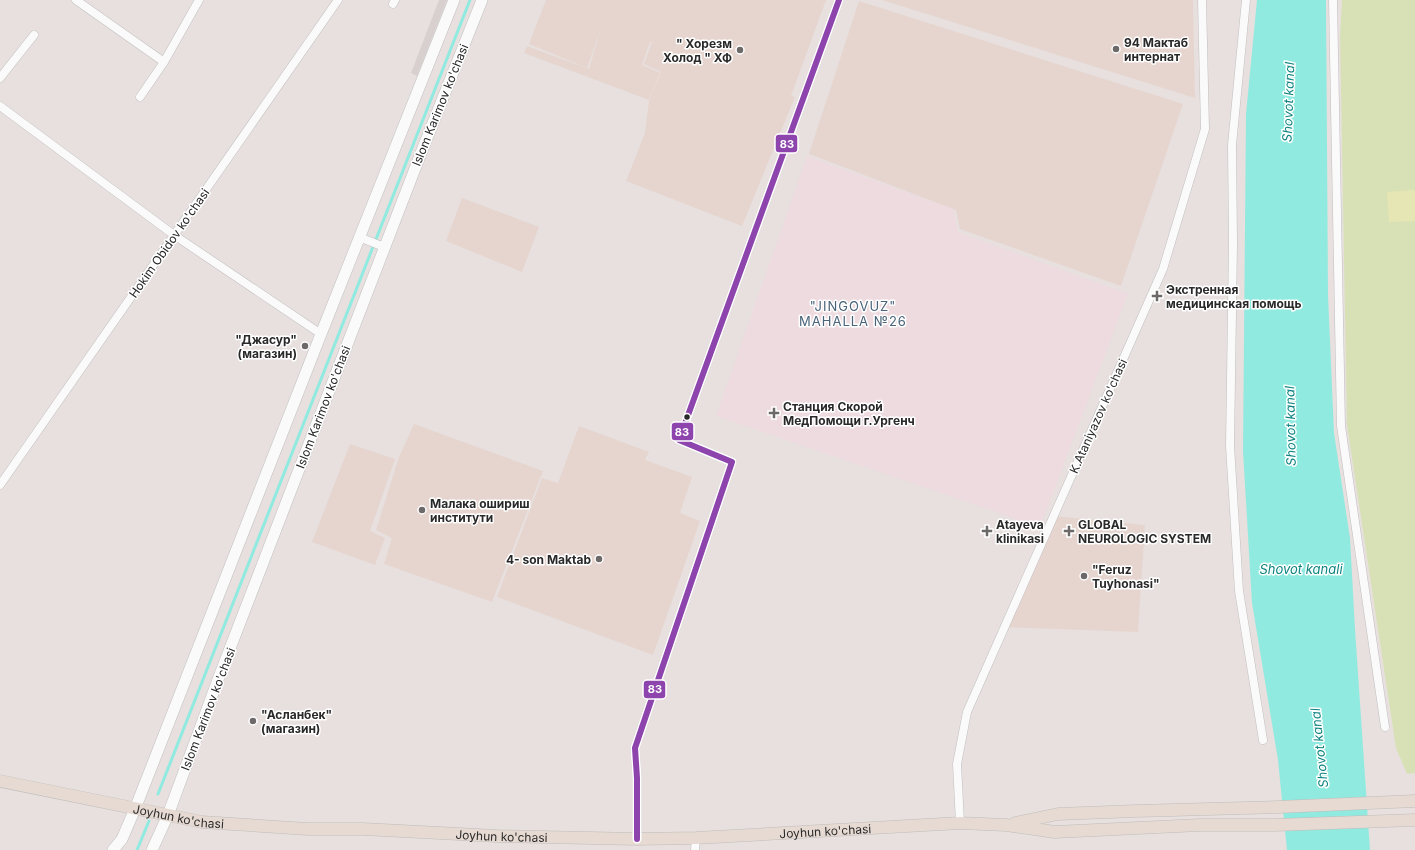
<svg xmlns="http://www.w3.org/2000/svg" width="1415" height="850" viewBox="0 0 1415 850" font-family="Inter,sans-serif">
<rect width="100%" height="100%" fill="#e7e0de"/>
<path fill="#e6d5cf" d="M 546,0 L 826,0 L 791,96 L 795,97 L 742,226 L 626,181 L 645,133 L 649,101 L 661,72 L 644,64 L 652,42 L 650,42 L 642,65 L 660,73 L 649,100 L 524,53 L 527,46 L 589,69 L 601,28 L 587,68 L 529,44 Z
M 882,0 L 1193,0 L 1195,98 Z
M 859,1 L 1183,104 L 1121,286 L 960,229 L 956,210 L 809,154 Z
M 462,198 L 539,227 L 522,272 L 446,241 Z
M 414,424 L 543,471 L 492,602 L 384,564 L 392,538 L 376,530 L 399,457 Z
M 579,426 L 649,452 L 645,460 L 692,477 L 680,513 L 700,521 L 653,655 L 497,597 L 542,478 L 558,483 Z
M 350,444 L 395,459 L 370,531 L 385,538 L 375,565 L 312,542 Z
M 1054,516 L 1145,525 L 1138,632 L 1002,627 Z"/>
<path fill="#eddbe0" d="M 807,156 L 953,209 L 958,232 L 1128,294 L 1040,527 L 716,416 Z"/>
<path fill="#d8e1b6" d="M 1342,0 L 1415,0 L 1415,773 L 1407,774 L 1396,748 L 1347,425 L 1340,35 Z"/>
<path fill="#e6e6b4" d="M 1415,190 L 1415,221 L 1389,222 L 1387,192 Z"/>
<path fill="#d7d0ce" d="M 439,0 L 447,0 L 417,76 L 411,73 Z"/>
<path fill="#91eae0" d="M 1257,0 L 1326,0 L 1328,295 L 1334,433 L 1350,538 L 1355,629 L 1370,850 L 1287,850 L 1278,760 L 1252,603 L 1243,451 L 1246,114 Z"/>
<g fill="none" stroke-linecap="round" stroke-linejoin="round">
<path stroke="#91eae0" stroke-width="3" d="M 158,794 L 470,0
M 137,850 L 149,821"/>
<g stroke="#c1bfc0" stroke-width="9">
<path id="street" d="M 76,0 L 164,62
M 1246,0 L 1232,145 L 1233,243 L 1230,446 L 1239,591 L 1263,740
M 1333,0 L 1341,426 L 1385,727
M 393,4 L 395,0
M 0,78 L 34,35
M 140,97 L 164,62 L 199,0
M 0,106 L 174,235 L 321,334
M 359,237 L 384,247
M 0,485 L 338,0
M 960,823 L 957,764 L 967,712 L 1163,269 L 1205,129 L 1202,0
M 637,839 L 637,778 L 635,748 L 732,462 L 679,440 L 839,0
M 695,850 L 696,838"/>
</g>
<g stroke="#c1bfc0" stroke-width="12">
<path id="secondary" d="M 113,850 L 122,839 L 135,809 L 321,334 L 454,0
M 152,850 L 168,815 L 219,677 L 421,153 L 482,0"/>
</g>
<g stroke="#bfbdbc" stroke-width="13">
<g id="primary">
<path id="s1" d="M 0,781 L 202,822 L 308,829 L 363,829 L 497,836 L 637,839 L 696,838 L 960,823 L 1006,825 L 1055,832 L 1200,825 L 1275,825 L 1415,820"/>
<path d="M 1015,823 L 1058,814 L 1136,811 L 1278,807 L 1415,801"/>
</g>
</g>
<use href="#street" stroke="#fbfafa" stroke-width="8"/>
<use href="#secondary" stroke="#fbfafa" stroke-width="11"/>
<use href="#primary" stroke="#e6dad2" stroke-width="12"/>
<g stroke="#fff" stroke-width="9">
<path id="bus-1" d="M 637,839 L 637,778 L 635,748 L 732,462 L 679,440 L 839,0"/>
</g>
<use href="#bus-1" stroke="#8e44ad" stroke-width="6"/>
</g>
<g fill="#6c6968" stroke="#fff" stroke-width="1.5">
<circle cx="1116" cy="49" r="4"/>
<circle cx="740" cy="50" r="4"/>
<path d="M1155 290h4v4h4v4h-4v4h-4v-4h-4v-4h4z"/>
<circle cx="305" cy="346" r="4"/>
<path d="M772 407h4v4h4v4h-4v4h-4v-4h-4v-4h4z"/>
<circle cx="422" cy="510" r="4"/>
<path d="M985 525h4v4h4v4h-4v4h-4v-4h-4v-4h4z"/>
<path d="M1067 525h4v4h4v4h-4v4h-4v-4h-4v-4h4z"/>
<circle cx="599" cy="559" r="4"/>
<circle cx="1084" cy="576" r="4"/>
<circle cx="253" cy="721" r="4"/>
</g>
<circle fill="#292929" stroke="#fff" stroke-width="1.5" cx="687" cy="417" r="3.5"/>
<g text-anchor="middle" dominant-baseline="central" stroke-width="3" stroke-linejoin="round" paint-order="stroke">
<g font-size="12" font-weight="bold" fill="#292929" stroke="#fff" text-anchor="start">
<text x="1124" y="42">94 Мактаб<tspan x="1124" dy="14">интернат</tspan></text>
<text x="732" y="43" text-anchor="end">" Хорезм<tspan x="732" dy="14">Холод " ХФ</tspan></text>
<text x="1166" y="289">Экстренная<tspan x="1166" dy="14">медицинская помощь</tspan></text>
<text x="297" y="339" text-anchor="end">"Джасур"<tspan x="297" dy="14">(магазин)</tspan></text>
<text x="783" y="406">Станция Скорой<tspan x="783" dy="14">МедПомощи г.Ургенч</tspan></text>
<text x="430" y="503">Малака ошириш<tspan x="430" dy="14">институти</tspan></text>
<text x="996" y="524">Atayeva<tspan x="996" dy="14">klinikasi</tspan></text>
<text x="1078" y="524">GLOBAL<tspan x="1078" dy="14">NEUROLOGIC SYSTEM</tspan></text>
<text x="591" y="559" text-anchor="end">4- son Maktab</text>
<text x="1092" y="569">"Feruz<tspan x="1092" dy="14">Tuyhonasi"</tspan></text>
<text x="261" y="714">"Асланбек"<tspan x="261" dy="14">(магазин)</tspan></text>
</g>
<g font-size="12" fill="#292929" stroke="#fff">
<text transform="translate(440 105) rotate(-68)">Islom Karimov ko'chasi</text>
<text transform="translate(169 243) rotate(-55)">Hokim Obidov ko'chasi</text>
<text transform="translate(323 407) rotate(-69)">Islom Karimov ko'chasi</text>
<text transform="translate(1098 416) rotate(-66)">K.Ataniyazov ko'chasi</text>
<text transform="translate(208 709) rotate(-69)">Islom Karimov ko'chasi</text>
<text stroke="none"><textPath href="#s1" startOffset="182">Joyhun ko'chasi</textPath></text>
<text stroke="none"><textPath href="#s1" startOffset="830">Joyhun ko'chasi</textPath></text>
<text stroke="none"><textPath href="#s1" startOffset="506">Joyhun ko'chasi</textPath></text>
</g>
<g font-size="13" font-style="italic" fill="#0e8481" stroke="#fff">
<text transform="translate(1288 102) rotate(-88)">Shovot kanal</text>
<text transform="translate(1290 426) rotate(-91)">Shovot kanal</text>
<text x="1301" y="569">Shovot kanali</text>
<text transform="translate(1319 748) rotate(-96)">Shovot kanal</text>
</g>
<g font-size="13" letter-spacing="1" fill="#496379" stroke="#fff">
<text x="853" y="306">"JINGOVUZ"<tspan x="853" dy="15">MAHALLA №26</tspan></text>
</g>
</g>
<g stroke="#fff" stroke-width="1.5">
<rect x="775" y="134" width="23" height="19" rx="4" fill="#8e44ad"/>
<rect x="671" y="422" width="23" height="19" rx="4" fill="#8e44ad"/>
<rect x="643" y="680" width="23" height="19" rx="4" fill="#8e44ad"/>
</g>
<g font-size="11" text-anchor="middle" font-weight="bold" fill="#fff">
<text x="787" y="148">83</text>
<text x="682" y="436">83</text>
<text x="655" y="693">83</text>
</g>
</svg>
